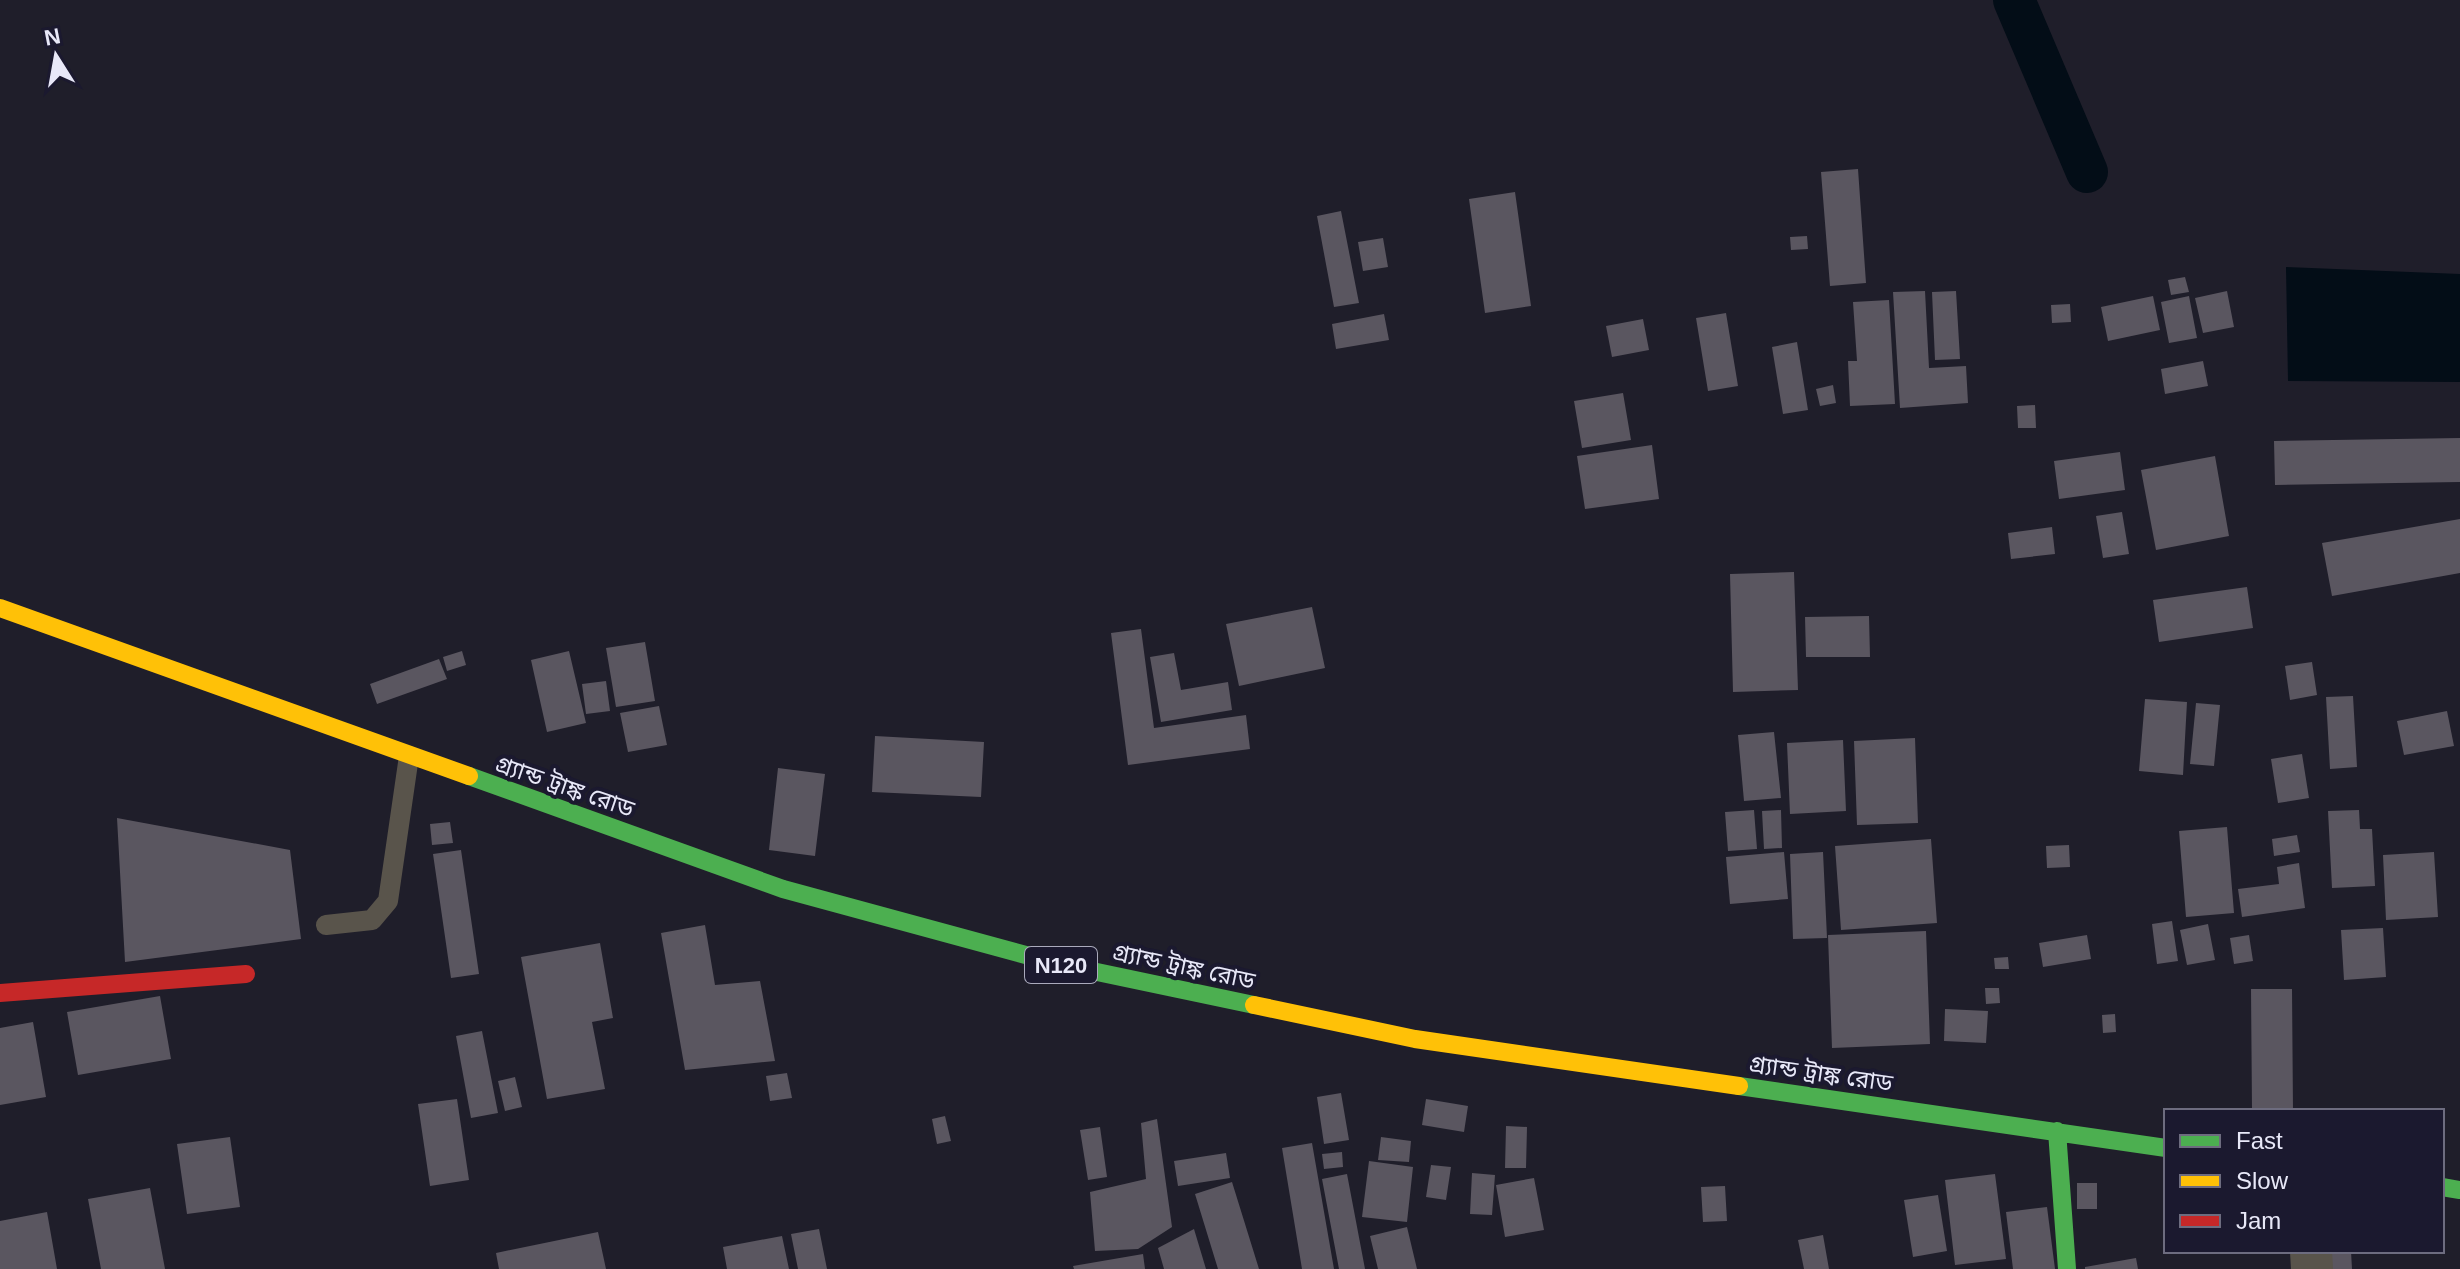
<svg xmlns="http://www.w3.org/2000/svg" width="2460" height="1269" viewBox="0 0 2460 1269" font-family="Arial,'Noto Sans Bengali',sans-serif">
<rect width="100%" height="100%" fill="#1f1e2a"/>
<path fill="#030d17" d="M 2286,267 L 2460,274 L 2460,382 L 2288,381 Z"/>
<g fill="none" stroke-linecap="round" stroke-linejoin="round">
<path stroke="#030d17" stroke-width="42" d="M 2014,0 L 2087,172"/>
</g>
<path fill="#5a5660" d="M 1858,169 L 1866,283 L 1830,286 L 1821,172 Z
M 1515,192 L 1531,306 L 1485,313 L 1469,199 Z
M 1341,211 L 1359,303 L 1334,307 L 1317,216 Z
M 1807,236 L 1808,249 L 1791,250 L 1790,237 Z
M 1383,238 L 1388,267 L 1363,271 L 1358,242 Z
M 2185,277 L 2189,292 L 2171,295 L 2168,280 Z
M 1925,291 L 1929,368 L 1966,366 L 1968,403 L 1900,408 L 1893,292 Z
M 1956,291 L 1960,359 L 1935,360 L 1932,292 Z
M 2227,291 L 2234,327 L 2203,333 L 2195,298 Z
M 2153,296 L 2160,330 L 2108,341 L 2101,307 Z
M 2189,296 L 2197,338 L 2169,343 L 2161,302 Z
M 1889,300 L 1895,404 L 1850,406 L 1848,361 L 1857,361 L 1853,302 Z
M 2070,304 L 2071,322 L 2052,323 L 2051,305 Z
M 1726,313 L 1738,386 L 1708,391 L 1696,318 Z
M 1384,314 L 1389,340 L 1336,349 L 1332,324 Z
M 1643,319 L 1649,350 L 1612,357 L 1606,326 Z
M 1797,342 L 1808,410 L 1783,414 L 1772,347 Z
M 2203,361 L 2208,386 L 2165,394 L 2161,369 Z
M 1833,385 L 1836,403 L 1820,406 L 1816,389 Z
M 1623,393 L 1631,440 L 1582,448 L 1574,401 Z
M 2035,405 L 2036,428 L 2018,428 L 2017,406 Z
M 2460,438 L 2460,482 L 2275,485 L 2274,441 Z
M 1652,445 L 1659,499 L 1585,509 L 1577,456 Z
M 2120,452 L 2125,490 L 2059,499 L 2054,461 Z
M 2215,456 L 2229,536 L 2156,550 L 2141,470 Z
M 2122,512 L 2129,554 L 2103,558 L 2096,516 Z
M 2460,519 L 2460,573 L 2332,596 L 2322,543 Z
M 2052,527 L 2055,554 L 2011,559 L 2008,533 Z
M 1794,572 L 1798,690 L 1733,692 L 1730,574 Z
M 2247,587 L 2253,628 L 2159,642 L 2153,600 Z
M 1312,607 L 1325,668 L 1239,686 L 1226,624 Z
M 1869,616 L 1870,657 L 1806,657 L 1805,617 Z
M 1141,629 L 1154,728 L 1246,715 L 1250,749 L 1128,765 L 1111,633 Z
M 645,642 L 655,701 L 616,707 L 606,648 Z
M 462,651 L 466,665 L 447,671 L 443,657 Z
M 569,651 L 586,723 L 547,732 L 531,660 Z
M 1174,653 L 1181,690 L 1228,682 L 1232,710 L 1161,722 L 1150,657 Z
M 439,659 L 447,679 L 377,704 L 370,684 Z
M 2312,662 L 2317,695 L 2290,700 L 2285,666 Z
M 606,681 L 610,711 L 586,714 L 582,684 Z
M 2353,696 L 2357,767 L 2330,769 L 2326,697 Z
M 2145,699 L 2187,702 L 2183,775 L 2139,771 Z
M 2196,703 L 2220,705 L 2214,766 L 2190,764 Z
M 659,706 L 667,745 L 628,752 L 620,713 Z
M 2447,711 L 2454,746 L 2404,755 L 2397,721 Z
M 1774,732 L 1781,798 L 1744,801 L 1738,735 Z
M 875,736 L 984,742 L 981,797 L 872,792 Z
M 1915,738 L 1918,823 L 1857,825 L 1854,741 Z
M 1843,740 L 1846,811 L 1790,814 L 1787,743 Z
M 2302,754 L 2309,798 L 2278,803 L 2271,759 Z
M 778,768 L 825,774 L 815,856 L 769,850 Z
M 1754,810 L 1757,849 L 1728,851 L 1725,812 Z
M 1781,810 L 1782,848 L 1764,849 L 1762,811 Z
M 2359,810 L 2360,829 L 2372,829 L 2375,886 L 2332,888 L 2328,811 Z
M 117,818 L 290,850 L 301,939 L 125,962 Z
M 450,822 L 453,843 L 432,845 L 430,824 Z
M 2227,827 L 2234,913 L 2186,917 L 2179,831 Z
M 2297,835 L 2300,852 L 2274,856 L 2272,839 Z
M 1931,839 L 1937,923 L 1841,930 L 1835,846 Z
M 2069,845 L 2070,867 L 2047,868 L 2046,846 Z
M 461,850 L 479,974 L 451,978 L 433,854 Z
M 1784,852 L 1788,899 L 1730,904 L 1726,857 Z
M 1823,852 L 1827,938 L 1793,939 L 1790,854 Z
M 2434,852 L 2438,917 L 2386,920 L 2383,855 Z
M 2299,863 L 2305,908 L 2242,917 L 2238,889 L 2279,884 L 2277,867 Z
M 2172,921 L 2178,961 L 2157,964 L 2152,924 Z
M 2208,924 L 2215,960 L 2187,965 L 2180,930 Z
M 705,925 L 715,985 L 760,981 L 775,1061 L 685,1070 L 661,933 Z
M 2383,928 L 2386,977 L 2344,980 L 2341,930 Z
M 1926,931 L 1930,1044 L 1832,1048 L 1828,935 Z
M 2087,935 L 2091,959 L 2043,967 L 2039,943 Z
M 2249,935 L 2253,961 L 2234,964 L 2230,938 Z
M 600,943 L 613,1018 L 592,1022 L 605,1089 L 547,1099 L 521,957 Z
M 2008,957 L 2009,969 L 1995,969 L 1994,958 Z
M 1985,988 L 1999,988 L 2000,1003 L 1986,1004 Z
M 2251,989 L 2292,989 L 2293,1111 L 2252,1111 Z
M 160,996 L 171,1059 L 78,1075 L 67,1012 Z
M 1945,1009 L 1988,1011 L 1986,1043 L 1944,1041 Z
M 2115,1014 L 2116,1032 L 2103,1033 L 2102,1015 Z
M 33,1022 L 46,1097 L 0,1105 L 0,1028 Z
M 482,1031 L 498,1113 L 471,1118 L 456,1036 Z
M 787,1073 L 792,1098 L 770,1101 L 766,1076 Z
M 515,1077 L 522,1107 L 505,1111 L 498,1081 Z
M 1341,1093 L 1349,1140 L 1324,1144 L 1317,1097 Z
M 457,1099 L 469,1180 L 430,1186 L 418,1104 Z
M 1426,1099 L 1468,1106 L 1464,1132 L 1422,1125 Z
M 945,1116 L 951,1141 L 937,1144 L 932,1119 Z
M 1157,1119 L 1172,1227 L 1138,1249 L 1095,1251 L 1090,1192 L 1146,1179 L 1141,1123 Z
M 1506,1126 L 1527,1127 L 1526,1168 L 1505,1168 Z
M 1100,1127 L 1107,1177 L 1088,1180 L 1080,1130 Z
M 230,1137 L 240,1207 L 187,1214 L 177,1144 Z
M 1381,1137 L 1411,1141 L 1409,1162 L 1378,1160 Z
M 1312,1143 L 1334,1269 L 1302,1269 L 1282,1148 Z
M 1342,1152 L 1343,1167 L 1324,1169 L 1322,1154 Z
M 1226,1153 L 1230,1178 L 1178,1186 L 1174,1161 Z
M 1369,1161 L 1413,1167 L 1407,1222 L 1362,1217 Z
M 1431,1165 L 1451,1167 L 1446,1200 L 1426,1197 Z
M 1472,1173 L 1495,1175 L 1492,1215 L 1470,1214 Z
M 1347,1174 L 1365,1269 L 1339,1269 L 1322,1179 Z
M 1995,1174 L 2006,1259 L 1955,1265 L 1945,1180 Z
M 1534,1178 L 1544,1230 L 1505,1237 L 1496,1185 Z
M 1232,1182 L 1259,1269 L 1218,1269 L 1195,1194 Z
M 2077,1183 L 2097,1183 L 2097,1209 L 2077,1209 Z
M 1725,1186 L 1727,1221 L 1703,1222 L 1701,1187 Z
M 150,1188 L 165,1269 L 101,1269 L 88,1199 Z
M 1938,1195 L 1947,1251 L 1913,1257 L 1904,1200 Z
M 2047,1207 L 2055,1269 L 2013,1269 L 2006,1212 Z
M 47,1212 L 57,1269 L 0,1269 L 0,1221 Z
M 1407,1227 L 1417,1269 L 1378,1269 L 1370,1236 Z
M 819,1229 L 827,1269 L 798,1269 L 791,1234 Z
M 1194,1229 L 1206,1269 L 1164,1269 L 1158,1248 Z
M 598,1232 L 606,1269 L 499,1269 L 496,1253 Z
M 1823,1235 L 1829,1269 L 1804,1269 L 1798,1240 Z
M 782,1236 L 789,1269 L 727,1269 L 723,1247 Z
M 2327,1251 L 2351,1251 L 2352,1269 L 2329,1269 Z
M 1143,1254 L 1145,1269 L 1074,1269 L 1073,1266 Z
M 2136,1258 L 2138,1269 L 2085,1269 L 2085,1267 Z"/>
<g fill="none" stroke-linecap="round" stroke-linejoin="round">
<path stroke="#59544b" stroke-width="20" d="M 326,925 L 372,920 L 388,901 L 409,756"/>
<path stroke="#59544b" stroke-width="42" d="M 2311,1251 L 2312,1269"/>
<path stroke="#4caf50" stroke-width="18" d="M 469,776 L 783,889 L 1059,964 L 1254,1005
M 1739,1086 L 2166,1148
M 2057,1131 L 2067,1269
M 2442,1187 L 2460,1190"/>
<path stroke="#ffc107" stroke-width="18" d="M 0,608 L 469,776
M 1254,1005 L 1415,1039 L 1739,1086"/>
<path stroke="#c62828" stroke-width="18" d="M 0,993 L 246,974"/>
</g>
<g text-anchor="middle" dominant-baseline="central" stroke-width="8" stroke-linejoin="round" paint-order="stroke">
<rect fill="#1b192f" stroke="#aaaabc" stroke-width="2" x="1025" y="947" width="72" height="36" rx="6"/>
<g font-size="22" font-weight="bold" fill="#e8e8f8">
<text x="1061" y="965">N120</text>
</g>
<g font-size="24" fill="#e8e8f8" stroke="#1b192f">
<text transform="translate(565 786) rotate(19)">গ্র্যান্ড ট্রাঙ্ক রোড</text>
<text transform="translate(1184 966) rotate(12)">গ্র্যান্ড ট্রাঙ্ক রোড</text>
<text transform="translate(1821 1073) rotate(8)">গ্র্যান্ড ট্রাঙ্ক রোড</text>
</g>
</g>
<rect x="2164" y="1109" width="280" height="144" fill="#1b192f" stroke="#6d6c7f" stroke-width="2"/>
<rect x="2180" y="1135" width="40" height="12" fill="#4caf50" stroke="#6d6c7f" stroke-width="2"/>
<text x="2236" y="1149" font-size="24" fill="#e8e8f8">Fast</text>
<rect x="2180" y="1175" width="40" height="12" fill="#ffc107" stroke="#6d6c7f" stroke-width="2"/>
<text x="2236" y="1189" font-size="24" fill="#e8e8f8">Slow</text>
<rect x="2180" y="1215" width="40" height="12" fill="#c62828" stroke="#6d6c7f" stroke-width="2"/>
<text x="2236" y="1229" font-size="24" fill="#e8e8f8">Jam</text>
<g transform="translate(56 56) rotate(349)" stroke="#1b192f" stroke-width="6" paint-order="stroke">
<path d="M0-6L14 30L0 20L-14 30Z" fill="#e8e8f8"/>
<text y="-12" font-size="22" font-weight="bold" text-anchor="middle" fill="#e8e8f8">N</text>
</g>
</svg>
